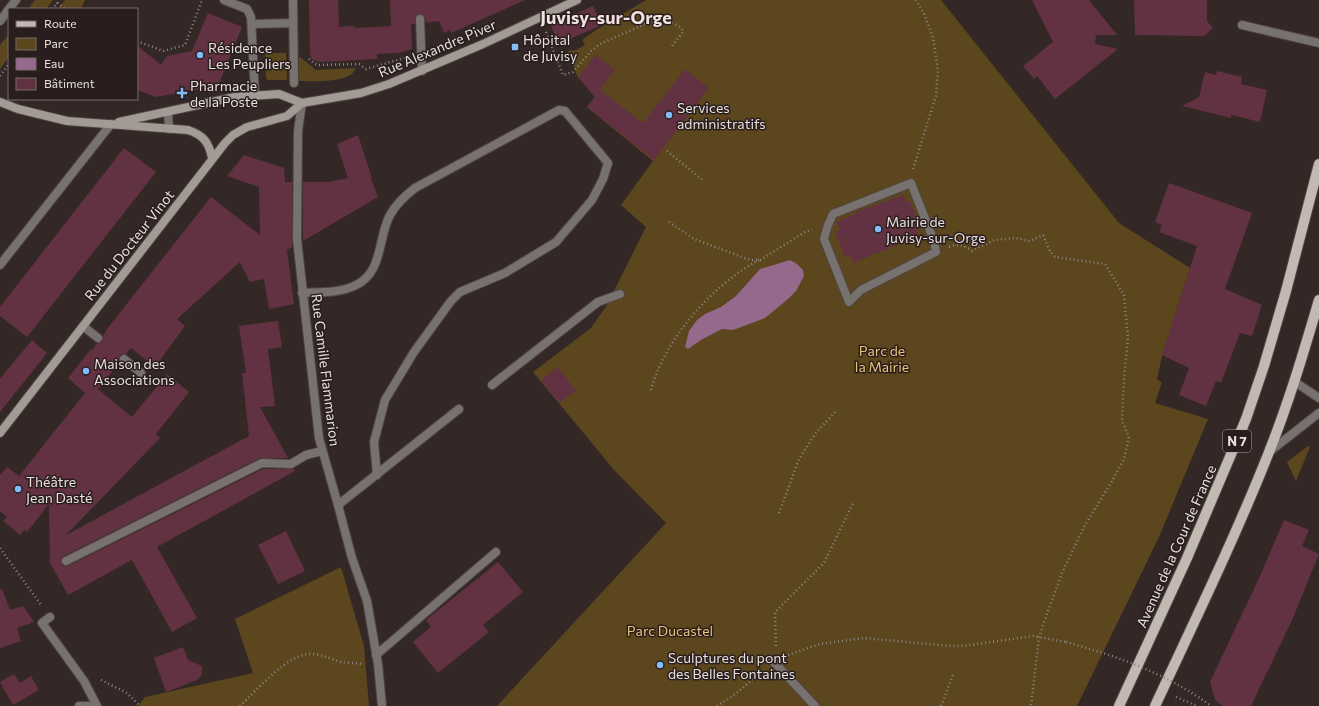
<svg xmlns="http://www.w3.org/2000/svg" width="1319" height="706" viewBox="0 0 1319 706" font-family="Commissioner,sans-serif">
<rect width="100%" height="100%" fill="#332826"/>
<path fill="#5b461d" d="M 35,0 L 53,0 L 46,9 L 28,9 Z
M 65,0 L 85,0 L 81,9 L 58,9 Z
M 646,0 L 941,0 L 1119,223 L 1190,268 L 1162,356 L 1157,379 L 1162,383 L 1161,385 L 1155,403 L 1208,419 L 1159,537 L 1077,706 L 497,706 L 666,523 L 615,471 L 533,372 L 591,328 L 607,305 L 646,227 L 621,205 L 653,161 L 587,107 L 595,97 L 577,76 L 568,51 L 576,50 L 585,45 L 582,40 L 593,32 Z
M 9,34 L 9,57 L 0,69 L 0,45 Z
M 265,53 L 286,53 L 287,80 L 268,80 L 266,78 Z
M 300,57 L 316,70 L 356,68 C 350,84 314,81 299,81 L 299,58 Z
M 1308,446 L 1310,447 L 1296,481 L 1287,462 Z
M 341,567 L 364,646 L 369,706 L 138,706 L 145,697 L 253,673 L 235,619 Z"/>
<path fill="#94698c" d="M 790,260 L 797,264 L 803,270 L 804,276 L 796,291 L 788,299 L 765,318 L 733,330 L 722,329 L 701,340 L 688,349 L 685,347 L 689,331 L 697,320 L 705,314 L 721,307 L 736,296 L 760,269 Z"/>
<path fill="#633242" d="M 309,0 L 338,0 L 339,27 L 353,26 L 357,28 L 391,26 L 390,0 L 525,0 L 451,33 L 450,30 L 444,33 L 439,21 L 426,23 L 424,16 L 419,14 L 415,17 L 415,24 L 411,24 L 412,49 L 399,53 L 377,54 L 377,59 L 320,62 L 313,60 L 310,56 Z
M 1032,0 L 1089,0 L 1117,35 L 1096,35 L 1095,44 L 1118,49 L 1055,99 L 1037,76 L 1034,79 L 1023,66 L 1053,42 Z
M 1134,0 L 1207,0 L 1207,21 L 1213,28 L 1204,36 L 1135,35 Z
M 593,6 L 602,25 L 558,44 L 551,25 Z
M 208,13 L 242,27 L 218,86 L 156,97 L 137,90 L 137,45 L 161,65 L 167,56 L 192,51 Z
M 596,55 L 615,70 L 600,90 L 643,123 L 685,69 L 709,88 L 654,160 L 587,107 L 595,97 L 578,77 Z
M 1217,71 L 1242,77 L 1241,84 L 1267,90 L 1260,122 L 1231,115 L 1231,118 L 1182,106 L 1199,97 L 1205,72 L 1216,75 Z
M 358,135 L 372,178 L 371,179 L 378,197 L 303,241 L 303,182 L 329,182 L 348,178 L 337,144 Z
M 124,148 L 156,172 L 27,337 L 0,316 L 0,307 Z
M 244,155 L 284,168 L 285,182 L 292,182 L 292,247 L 287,250 L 294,304 L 269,309 L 264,279 L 250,282 L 240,262 L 177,319 L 185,326 L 155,367 L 131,348 L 126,354 L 122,354 L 120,355 L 119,358 L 120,362 L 98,389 L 132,417 L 167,374 L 189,392 L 156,434 L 160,438 L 66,535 L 249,436 L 242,373 L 246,373 L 239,326 L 278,321 L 282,347 L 268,349 L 275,406 L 260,407 L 288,458 L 260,458 L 64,556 L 61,560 L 63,565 L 68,566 L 263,469 L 294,469 L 295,471 L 157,547 L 197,618 L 172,632 L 132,560 L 68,595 L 50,563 L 49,504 L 27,532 L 24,530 L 20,535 L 3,521 L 7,517 L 0,511 L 0,475 L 7,467 L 19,476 L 85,393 L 68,378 L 91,349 L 92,350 L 97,343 L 102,341 L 103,336 L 107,329 L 211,197 L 260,235 L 259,187 L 227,176 Z
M 1169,183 L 1252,213 L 1225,289 L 1262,305 L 1252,336 L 1240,333 L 1221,383 L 1216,381 L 1206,406 L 1179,395 L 1189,368 L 1162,355 L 1197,246 L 1159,232 L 1162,225 L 1155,222 Z
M 903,195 L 907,203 L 910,201 L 920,226 L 916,228 L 919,236 L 853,263 L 850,255 L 845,257 L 835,232 L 840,230 L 837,222 L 856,214 L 856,212 Z
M 32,340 L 47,353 L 0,412 L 0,379 Z
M 558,367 L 576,391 L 559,403 L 541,380 Z
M 1284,520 L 1309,530 L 1302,546 L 1319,554 L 1293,618 L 1251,706 L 1223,706 L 1215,700 L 1210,682 L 1260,576 Z
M 286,531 L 305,571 L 278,584 L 258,545 Z
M 498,562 L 523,592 L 483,625 L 489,632 L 438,673 L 413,642 L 431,627 L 426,620 Z
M 0,589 L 2,589 L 10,610 L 23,606 L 34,622 L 17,628 L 21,641 L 0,648 Z
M 183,647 L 188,660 L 202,666 L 202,674 L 200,677 L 197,680 L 166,692 L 154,658 Z
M 14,674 L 20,683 L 31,676 L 39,690 L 13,705 L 0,682 Z"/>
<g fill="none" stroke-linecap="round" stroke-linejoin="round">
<g stroke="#504543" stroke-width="10">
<path id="lane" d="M 224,0 L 247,9 L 251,17 L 255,96
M 420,19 L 422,71
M 1242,25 L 1319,43
M 911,183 L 934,241 L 936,252 L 861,290 L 849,302 L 824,239 L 828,225 L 833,214 Z
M 0,265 L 111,124
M 302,293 C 318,292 340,293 354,286 C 384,273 377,239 390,215 C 396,204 406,195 415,188 L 559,110 L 565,111 L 608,163 L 603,179 L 592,200 L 556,242 L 505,273 L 460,292 L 451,301 L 414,352 L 385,400 L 374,442 L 377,475
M 83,326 L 98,338
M 124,359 L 141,373
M 492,385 L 598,302 L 620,294
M 338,505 L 459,409
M 66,561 L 262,463 L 291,464 L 306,455 L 322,451
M 50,617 L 42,623 L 84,681 L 97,706
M 376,655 L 496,552
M 772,660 L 815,706"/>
</g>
<g stroke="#504543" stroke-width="10">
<path id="street" d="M 293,0 L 294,83
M 9,9 L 16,0
M 0,21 L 9,9
M 253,24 L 293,23
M 302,103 L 298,131 L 297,239 L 319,438 L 338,505 L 352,558 L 367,601 L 378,664 L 382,706
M 168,112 L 169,129
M 1295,382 L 1319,398
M 1269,452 L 1319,413
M 79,706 L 94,706"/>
</g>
<g stroke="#504543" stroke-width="10">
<path id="secondary" d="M 0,102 L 18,109 L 67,121 L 188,130 C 203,135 209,142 212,158
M 302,103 L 361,93 L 389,84 L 483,44 L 577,0
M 119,122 L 235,97 L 279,94 L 302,103
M 0,433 L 225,143 L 233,135 L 247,127 L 287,116 L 302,103"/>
</g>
<g stroke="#504543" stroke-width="12">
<path id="primary" d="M 1119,706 L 1187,558 L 1246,419 L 1264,366 L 1286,291 L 1319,164
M 1155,706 C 1194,622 1235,538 1269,452 C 1289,402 1304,351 1319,300"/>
</g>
<path stroke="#8f8685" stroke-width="2.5" stroke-dasharray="1 3" stroke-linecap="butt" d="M 57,3 L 66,9
M 52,9 L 60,0
M 546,32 L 563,75 L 573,72 L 591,51 L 600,44 L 645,24 L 673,23 L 682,28 L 683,32 L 671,47
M 137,41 L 163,51 L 185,45 L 202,0
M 309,59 L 317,65 L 359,64 L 366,69 L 408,57
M 0,76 L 9,64
M 667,151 L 704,181
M 913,169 L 936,96 L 938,70 L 933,37 L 924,14 L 916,0
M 669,222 L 694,239 L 750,260 L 760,260 L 805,232 L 812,230
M 949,247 C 959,243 965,246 972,251 L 994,240 L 1015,238 L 1030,241 L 1043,235 L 1050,251 L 1055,257 L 1105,264 L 1124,295 L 1128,338 L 1124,378 L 1122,421 L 1129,437 L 1124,459 L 1111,483 L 1085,525 L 1062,573 L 1049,608 L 1039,637 L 1031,706
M 651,390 C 664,340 713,284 759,260
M 779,513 L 799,459 L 815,434 L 836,411
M 0,548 L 41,605
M 776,646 L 775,612 L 824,563 L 854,501
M 788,655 L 820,644 L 864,638 L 951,646 L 963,646 L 1033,636 L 1066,642
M 101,680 L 127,693 L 140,706
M 1176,697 L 1197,706
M 240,706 C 256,691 288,653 311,654 C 321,654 331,659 341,662 C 347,663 355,663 362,664
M 717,706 C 734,696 748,684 762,670
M 941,706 L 953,675"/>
<use href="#lane" stroke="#77726f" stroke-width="8"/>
<use href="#street" stroke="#77726f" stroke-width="8"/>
<use href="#secondary" stroke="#a29a95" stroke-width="8"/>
<use href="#primary" stroke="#c3b9b3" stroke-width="10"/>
<path stroke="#8f8685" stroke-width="2.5" stroke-dasharray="1 3" stroke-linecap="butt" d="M 1066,642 C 1117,656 1168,674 1211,706"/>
</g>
<g fill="#83bcfb" stroke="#291e1d" stroke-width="1.5">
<rect x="511" y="43" width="8" height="8" rx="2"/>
<circle cx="200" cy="55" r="4"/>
<path d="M180 87h4v4h4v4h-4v4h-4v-4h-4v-4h4z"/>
<circle cx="669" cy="115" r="4"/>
<circle cx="878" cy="229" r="4"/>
<circle cx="86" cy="371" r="4"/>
<circle cx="18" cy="489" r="4"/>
<circle cx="660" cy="665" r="4"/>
</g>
<g text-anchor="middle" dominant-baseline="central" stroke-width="3" stroke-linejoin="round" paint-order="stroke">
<rect fill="#291e1d" stroke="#ada5a4" stroke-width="1" x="1223" y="430" width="28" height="22" rx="3"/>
<g font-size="13" font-weight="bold" fill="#e6dfde">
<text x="1237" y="441">N 7</text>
</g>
<g font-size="14" fill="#e6dfde" stroke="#291e1d" text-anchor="start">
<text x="523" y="39">Hôpital<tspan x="523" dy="16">de Juvisy</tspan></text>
<text x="208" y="47">Résidence<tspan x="208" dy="16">Les Peupliers</tspan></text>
<text x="190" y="85">Pharmacie<tspan x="190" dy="16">de la Poste</tspan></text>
<text x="677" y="107">Services<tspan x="677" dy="16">administratifs</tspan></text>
<text x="886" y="221">Mairie de<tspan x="886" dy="16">Juvisy-sur-Orge</tspan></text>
<text x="94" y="363">Maison des<tspan x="94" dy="16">Associations</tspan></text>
<text x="26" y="481">Théâtre<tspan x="26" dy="16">Jean Dasté</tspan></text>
<text x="668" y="657">Sculptures du pont<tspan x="668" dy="16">des Belles Fontaines</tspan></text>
</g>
<g font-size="14" fill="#e6dfde" stroke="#291e1d">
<text transform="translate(437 48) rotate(-23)">Rue Alexandre Piver</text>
<text transform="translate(129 245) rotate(-52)">Rue du Docteur Vinot</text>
<text transform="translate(326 370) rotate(83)">Rue Camille Flammarion</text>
<text transform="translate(1176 546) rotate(-66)">Avenue de la Cour de France</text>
</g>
<g font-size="14" fill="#eac178" stroke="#291e1d">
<text x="882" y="350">Parc de<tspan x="882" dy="16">la Mairie</tspan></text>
<text x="670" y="630">Parc Ducastel</text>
</g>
<g font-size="18" font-weight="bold" fill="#f0e1de" stroke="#291e1d">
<text x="606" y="17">Juvisy-sur-Orge</text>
</g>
</g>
<rect x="8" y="8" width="130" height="92" fill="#291e1d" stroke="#756b6a"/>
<rect x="16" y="21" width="20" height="6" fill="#c3b9b3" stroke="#756b6a"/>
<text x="44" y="28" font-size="12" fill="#e6dfde">Route</text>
<rect x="16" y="38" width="20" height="12" fill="#5b461d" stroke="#756b6a"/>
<text x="44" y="48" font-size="12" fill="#e6dfde">Parc</text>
<rect x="16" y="58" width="20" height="12" fill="#94698c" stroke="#756b6a"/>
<text x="44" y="68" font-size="12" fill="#e6dfde">Eau</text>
<rect x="16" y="78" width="20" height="12" fill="#633242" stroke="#756b6a"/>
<text x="44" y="88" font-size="12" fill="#e6dfde">Bâtiment</text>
</svg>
